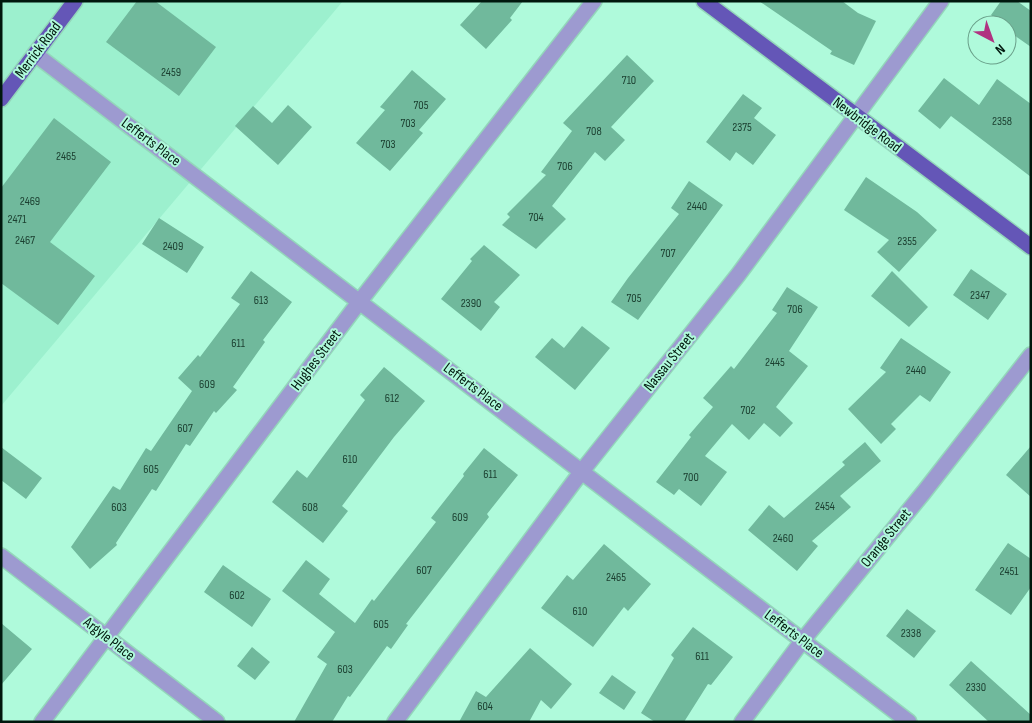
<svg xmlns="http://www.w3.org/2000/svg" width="1032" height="723" viewBox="0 0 1032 723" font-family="'Sofia Sans Condensed',sans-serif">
<rect width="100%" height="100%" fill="#affadb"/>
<path fill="#9cf0ce" d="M 1,1 L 343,1 L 1,406 Z"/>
<path fill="#70b99c" d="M 137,1 L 155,1 L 216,47 L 179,96 L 106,42 Z
M 482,1 L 523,1 L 510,18 L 512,20 L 486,49 L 460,25 Z
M 759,1 L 842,1 L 858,13 L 876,21 L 854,65 L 830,54 L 832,51 Z
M 1001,1 L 1017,1 L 1031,11 L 1031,47 L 1007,30 L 1007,25 L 1000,25 L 997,22 L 998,20 L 991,15 Z
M 627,55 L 654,81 L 611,127 L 625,140 L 605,161 L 595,152 L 552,206 L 566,219 L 536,249 L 502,225 L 510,217 L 507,214 L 546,175 L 541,172 L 572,131 L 563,123 Z
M 412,70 L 446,99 L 419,130 L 423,133 L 390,171 L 356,143 L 385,110 L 380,107 Z
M 944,78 L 979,105 L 997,79 L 1031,104 L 1031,177 L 951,116 L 940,129 L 918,111 Z
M 743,94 L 762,108 L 754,118 L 776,135 L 753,165 L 736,152 L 730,161 L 706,142 Z
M 288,105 L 312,127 L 278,165 L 235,126 L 253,106 L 272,123 Z
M 54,118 L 111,162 L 50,242 L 95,276 L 58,325 L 1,283 L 1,188 Z
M 866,177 L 917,212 L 937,230 L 899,272 L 877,252 L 889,240 L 844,210 Z
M 689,181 L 723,205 L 638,320 L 611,302 L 628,278 L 679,214 L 671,208 Z
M 159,218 L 204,247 L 187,273 L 142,244 Z
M 484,245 L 520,275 L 494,302 L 500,307 L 481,331 L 441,299 L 472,261 L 470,259 Z
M 971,269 L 1007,294 L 988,320 L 953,295 Z
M 251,271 L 292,302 L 263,340 L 265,342 L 233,387 L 237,390 L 216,413 L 214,411 L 190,446 L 186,444 L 156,491 L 152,489 L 116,543 L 117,545 L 90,569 L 71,547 L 113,486 L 120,490 L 146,448 L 151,451 L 192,391 L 178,378 L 198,355 L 200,357 L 240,304 L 231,298 Z
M 892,271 L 928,307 L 909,327 L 871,296 Z
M 787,287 L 818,307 L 789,351 L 808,366 L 776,407 L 793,423 L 780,437 L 764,423 L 749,440 L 732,424 L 705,456 L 727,472 L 701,506 L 679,489 L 674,495 L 656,482 L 691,437 L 689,435 L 713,407 L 703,398 L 731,366 L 734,369 L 777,313 L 772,310 Z
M 582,326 L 610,348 L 575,390 L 535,357 L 552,338 L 564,348 Z
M 901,338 L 951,372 L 930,402 L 920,395 L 891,424 L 896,429 L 881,444 L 848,409 L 886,372 L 880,368 Z
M 384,367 L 425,401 L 394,437 L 342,506 L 348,511 L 323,543 L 272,502 L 297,470 L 307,478 L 365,400 L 360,395 Z
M 865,442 L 881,461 L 840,496 L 851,507 L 812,541 L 818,546 L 797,571 L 748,530 L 769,505 L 784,518 L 845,465 L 842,462 Z
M 1031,446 L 1031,497 L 1006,475 Z
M 1,447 L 42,478 L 26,499 L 1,480 Z
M 484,448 L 518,475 L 487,514 L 489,517 L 406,624 L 408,625 L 391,649 L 387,646 L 350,697 L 348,696 L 332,722 L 294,722 L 327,664 L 317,657 L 335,632 L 282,591 L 306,560 L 330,579 L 319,594 L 355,623 L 372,599 L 374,601 L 436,522 L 431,518 L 464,476 L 463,474 Z
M 1008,543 L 1031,559 L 1031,587 L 1011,615 L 975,590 Z
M 604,544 L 651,584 L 628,611 L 624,607 L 593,647 L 541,608 L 567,575 L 573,580 Z
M 223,565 L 271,599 L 252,627 L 204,592 Z
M 907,609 L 936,631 L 914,658 L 886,636 Z
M 1,623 L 32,649 L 1,685 Z
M 693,627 L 733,657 L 711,685 L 708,684 L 684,722 L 655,722 L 641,713 L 674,658 L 671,655 Z
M 252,647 L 270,662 L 255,680 L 237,666 Z
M 530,648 L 572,684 L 551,709 L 541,700 L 529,722 L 459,722 L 476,691 L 486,697 Z
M 971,661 L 1031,715 L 1031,722 L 989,722 L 949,685 Z
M 612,675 L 636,692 L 624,710 L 599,693 Z"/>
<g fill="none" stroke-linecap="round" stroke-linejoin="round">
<g stroke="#93d6ba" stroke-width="18">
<path id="minor" d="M 35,54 L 909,722
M 1,556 L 217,722
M 42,722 L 360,301 L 594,1
M 395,722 L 582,471 L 738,275 L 941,1
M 742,722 L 803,640 L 924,492 L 1031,355"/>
</g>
<g stroke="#93d6ba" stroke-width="18">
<path id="primary" d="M 704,1 L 1031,247
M 1,99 L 75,1"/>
</g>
<use href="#minor" stroke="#9d9ad0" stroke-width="15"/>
<use href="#primary" stroke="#6456b7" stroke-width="15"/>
</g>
<g text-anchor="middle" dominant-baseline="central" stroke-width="4" stroke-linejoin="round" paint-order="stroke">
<g font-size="12" fill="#1c4031">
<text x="171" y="72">2459</text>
<text x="629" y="80">710</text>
<text x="421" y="105">705</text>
<text x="1002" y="121">2358</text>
<text x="408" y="123">703</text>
<text x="742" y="127">2375</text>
<text x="594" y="131">708</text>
<text x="388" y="144">703</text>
<text x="66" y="156">2465</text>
<text x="565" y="166">706</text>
<text x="30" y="201">2469</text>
<text x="697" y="206">2440</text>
<text x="536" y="217">704</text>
<text x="17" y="219">2471</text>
<text x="25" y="240">2467</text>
<text x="907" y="241">2355</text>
<text x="173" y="246">2409</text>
<text x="668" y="253">707</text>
<text x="980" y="295">2347</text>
<text x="634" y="298">705</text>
<text x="261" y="300">613</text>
<text x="471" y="303">2390</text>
<text x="795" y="309">706</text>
<text x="238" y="343">611</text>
<text x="775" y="362">2445</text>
<text x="916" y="370">2440</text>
<text x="207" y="384">609</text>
<text x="392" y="398">612</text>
<text x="748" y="410">702</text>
<text x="185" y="428">607</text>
<text x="350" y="459">610</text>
<text x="151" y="469">605</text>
<text x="490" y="474">611</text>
<text x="691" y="477">700</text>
<text x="825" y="506">2454</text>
<text x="119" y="507">603</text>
<text x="310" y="507">608</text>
<text x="460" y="517">609</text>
<text x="783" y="538">2460</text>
<text x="424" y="570">607</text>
<text x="1009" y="571">2451</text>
<text x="616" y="577">2465</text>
<text x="237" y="595">602</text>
<text x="580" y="611">610</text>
<text x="381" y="624">605</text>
<text x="911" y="633">2338</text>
<text x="702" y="656">611</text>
<text x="345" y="669">603</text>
<text x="976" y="687">2330</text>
<text x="485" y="706">604</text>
</g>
<g font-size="15" fill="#00170d" stroke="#affadb">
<text transform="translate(38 50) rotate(-53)">Merrick Road</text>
<text transform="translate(867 125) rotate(37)">Newbridge Road</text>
<text transform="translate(151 142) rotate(37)">Lefferts Place</text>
<text transform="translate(316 360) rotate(-53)">Hughes Street</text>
<text transform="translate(669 362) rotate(-51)">Nassau Street</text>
<text transform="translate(473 387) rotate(37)">Lefferts Place</text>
<text transform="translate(886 538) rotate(-51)">Orange Street</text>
<text transform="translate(794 634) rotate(37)">Lefferts Place</text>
<text transform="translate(109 639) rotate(38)">Argyle Place</text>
</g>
</g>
<rect width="1032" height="723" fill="none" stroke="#00170d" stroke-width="5"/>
<g transform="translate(992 40) rotate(139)"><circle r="24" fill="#affadb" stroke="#699f89"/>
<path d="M0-4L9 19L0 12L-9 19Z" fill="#b03281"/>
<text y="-8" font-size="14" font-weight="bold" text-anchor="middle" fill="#00170d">N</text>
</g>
</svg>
